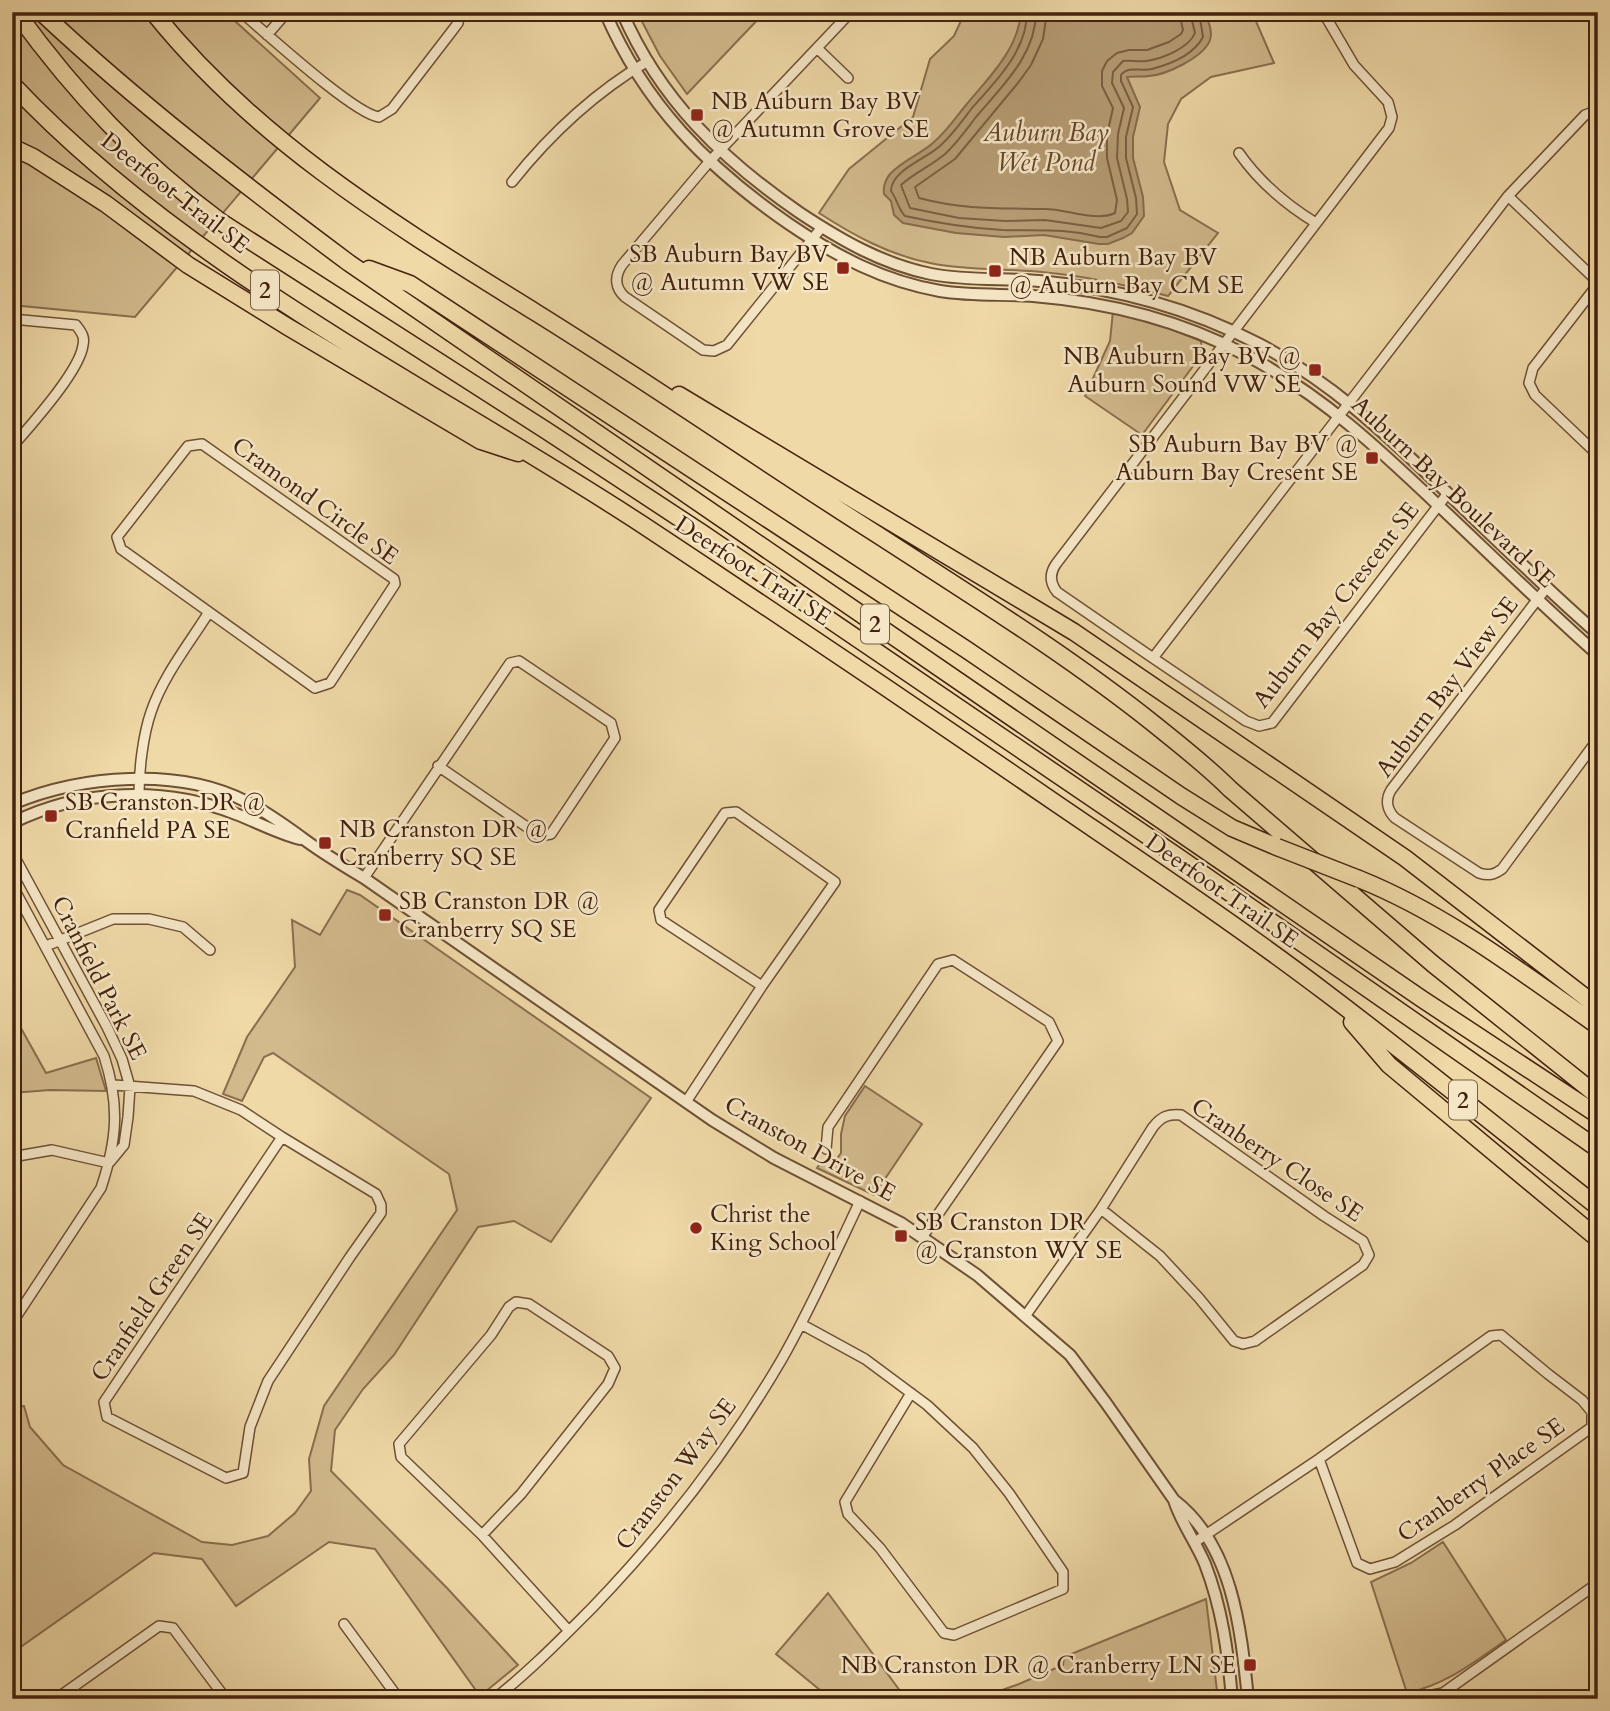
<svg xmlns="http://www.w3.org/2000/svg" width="1610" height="1711" viewBox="0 0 1610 1711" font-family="Cardo,serif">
<rect width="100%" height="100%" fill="#efd9a7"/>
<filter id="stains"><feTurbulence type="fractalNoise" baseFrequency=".00286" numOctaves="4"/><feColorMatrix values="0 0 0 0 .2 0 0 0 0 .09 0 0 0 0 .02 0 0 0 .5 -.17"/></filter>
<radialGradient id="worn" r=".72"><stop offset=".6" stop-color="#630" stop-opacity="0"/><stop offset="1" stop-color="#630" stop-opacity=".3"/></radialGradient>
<path fill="#d2ba8d" stroke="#8a6e4e" stroke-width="2" d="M 12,12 L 225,12 L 320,98 L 135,317 L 12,305 Z
M 637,12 L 765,12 L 687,94 L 660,56 Z
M 965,12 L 1252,12 L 1274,63 L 1211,77 L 1181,99 L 1168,124 L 1164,162 L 1180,210 L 1218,233 L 1168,296 C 1126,285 1086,276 1042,272 C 1005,268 967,271 930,263 C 889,255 853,235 819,213 L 849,169 L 913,117 L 930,59 L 954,36 Z
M 1113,311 L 1166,327 L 1201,341 L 1202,354 L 1142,435 L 1085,396 L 1110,341 Z
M 347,890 L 360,895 L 651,1098 L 551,1242 L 514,1221 L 478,1227 L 394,1355 L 363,1389 L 335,1430 L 331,1471 L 447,1588 L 518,1665 L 480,1696 L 375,1549 L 329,1542 L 236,1606 L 202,1559 L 154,1553 L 12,1653 L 12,1407 L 24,1406 L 30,1427 L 63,1465 L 202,1542 L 232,1545 L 268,1536 L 295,1513 L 311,1491 L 309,1459 L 324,1406 L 457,1210 L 449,1174 L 273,1053 L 264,1057 L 242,1101 L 223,1094 L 247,1037 L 295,967 L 292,920 L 320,935 Z
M 12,1012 L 46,1073 L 96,1058 L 106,1091 L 50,1090 L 12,1093 Z
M 865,1086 L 922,1124 L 874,1195 L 817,1168 L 821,1162 L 836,1160 L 841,1153 L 841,1134 L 845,1116 Z
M 1443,1542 L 1506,1640 C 1474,1662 1446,1685 1407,1693 L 1371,1582 L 1411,1563 Z
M 828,1593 L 906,1699 L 831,1699 L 776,1654 Z
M 1206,1599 L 1218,1699 L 977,1699 L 1019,1684 L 1063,1665 L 1064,1657 Z"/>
<path fill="#b59b73" stroke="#876b4b" stroke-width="2" d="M 1021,12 L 1205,13 C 1208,21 1213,31 1210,40 C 1204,57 1166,75 1149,76 C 1142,77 1134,76 1127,77 L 1140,107 L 1133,137 L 1133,158 L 1143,197 L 1144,216 L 1132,233 L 1123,238 L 1108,244 L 1099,244 L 1044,235 L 1004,237 L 956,233 L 903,223 L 894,215 L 891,201 L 884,194 C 883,186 885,180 890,174 C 903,160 921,154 934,142 C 947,131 956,117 966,105 C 989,77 1018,50 1021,12 Z"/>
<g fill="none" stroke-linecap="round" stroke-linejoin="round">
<path stroke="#7c5e41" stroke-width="2" d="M 1027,12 C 1027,51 996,81 972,108 C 962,121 953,134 941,145 C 927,159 891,170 891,191 C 897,199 899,211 905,216 C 937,223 969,228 1002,230 C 1038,231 1064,228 1100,237 L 1107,237 L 1127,228 L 1137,214 L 1136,198 L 1126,158 L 1126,137 L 1133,107 L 1121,81 L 1121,75 C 1129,65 1141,72 1152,69 C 1171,64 1194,54 1203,37 L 1199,12
M 1036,12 C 1036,55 1002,86 976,117 C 966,130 957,143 945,154 C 931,166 914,173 901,185 L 910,208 L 959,218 L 1005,221 L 1045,220 L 1101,228 L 1121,221 L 1128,212 L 1127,199 L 1117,158 L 1118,134 L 1124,108 L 1112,83 L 1113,72 L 1123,61 C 1131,60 1138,62 1146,61 C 1162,59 1189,48 1195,33 L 1190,12
M 1047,12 L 1043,39 L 1031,65 L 1018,83 L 955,159 L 915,187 L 919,198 C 964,210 999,208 1045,209 C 1066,209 1097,222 1115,213 L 1117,200 L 1107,158 L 1107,135 L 1113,108 L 1102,86 L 1102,71 L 1107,61 L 1117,53 L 1129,50 L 1147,50 L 1169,42 L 1181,34 L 1183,30 L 1179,12"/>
<g stroke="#6e5035" stroke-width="12">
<path id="minor" d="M 241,12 C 265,32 354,114 379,117 L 392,109 L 452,31 L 458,23 L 460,12
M 267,35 L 287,12
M 817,48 L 848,78
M 1239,153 C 1260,183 1285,204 1316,223
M 512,182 C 551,133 594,93 648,61
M 1508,196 L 1585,115 L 1598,110
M 822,227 L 727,345 L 714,351 L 703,350 L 625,297 C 615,288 614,277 622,265 L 709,162 L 851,12
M 1598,284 L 1533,368 L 1529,383 L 1535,395 L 1598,455
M 12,319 L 76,325 C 81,332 85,336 83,345 C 80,371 30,426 12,447
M 202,444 L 394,579 L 395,584 L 330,683 L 315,688 L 121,549 L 117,537 L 188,446 Z
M 1448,493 L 1272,723 L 1259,726 L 1246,721 L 1153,658 L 1508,196 L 1598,282
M 1547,587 L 1391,790 C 1385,800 1387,810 1395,818 L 1479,873 C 1488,876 1494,875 1502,869 L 1598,739
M 1153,658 L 1057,592 C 1050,583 1049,574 1056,564 L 1389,128 L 1392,117 L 1388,102 L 1354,65 L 1323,12
M 139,794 C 139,770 143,735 151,712 C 163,676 189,644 209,612
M 12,852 L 107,1027 L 122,1059 L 130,1087 L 128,1117 L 124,1145 L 110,1162
M 364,878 L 510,663 L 519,661 L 611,723 L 615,738 L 551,834 L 540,836 L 438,766
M 12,885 L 104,1056 C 120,1105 117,1140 101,1188 L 12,1323
M 46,946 L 113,919 L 149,919 L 183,927 L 210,950
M 114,1085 L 194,1091 L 241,1110 L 282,1137
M 686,1102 L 762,986 L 835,882 L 736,812 L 725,813 L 659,910 L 661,920 L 762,986
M 282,1137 L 376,1194 L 381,1205 L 381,1213 L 350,1257 L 268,1381 L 250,1427 L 243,1473 L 226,1478 L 107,1417 L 104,1402 Z
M 826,1149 L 828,1127 L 938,964 L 953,960 L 1049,1022 L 1058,1041 L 923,1236
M 12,1157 L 52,1150 L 109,1163
M 1026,1315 L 1101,1209 L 1153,1127 C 1162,1116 1168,1114 1181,1115 L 1324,1216 L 1363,1241 L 1369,1255 L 1363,1265 L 1255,1341 L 1243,1344 L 1234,1341 L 1199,1298 L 1160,1256 L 1101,1209
M 801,1324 L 865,1359 L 927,1405 L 973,1448 L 1009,1493 L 1063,1572 L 1063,1589 L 954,1635 L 944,1633 L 880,1548 L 848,1514 L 845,1502 L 911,1393
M 482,1535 L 521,1494 L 608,1384 L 615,1368 L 608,1356 L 529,1304 L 516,1302 L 509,1307 L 491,1335 L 399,1444 L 401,1457 L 482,1535 L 569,1631
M 1195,1542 L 1319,1459 L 1491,1336 L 1501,1335 L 1548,1374 L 1582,1400 L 1592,1412 L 1592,1427 L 1455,1525 L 1395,1562 L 1370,1569 L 1357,1563 L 1319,1459
M 344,1624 L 399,1699
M 56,1699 L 159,1626 L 173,1628 L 226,1699
M 494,1699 C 529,1672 561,1639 592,1608 C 665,1532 729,1450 782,1359 C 811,1308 835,1254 860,1201
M 1413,1699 L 1443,1693 L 1598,1583"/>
</g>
<g stroke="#6e5035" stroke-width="14">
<path id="tertiary" d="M 605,12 C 644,104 708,168 789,224 C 836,256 883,281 940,291 C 971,296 1002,294 1033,296 C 1106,302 1180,320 1246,355 C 1322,395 1378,448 1440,507 C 1492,556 1544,607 1598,655
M 622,12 C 660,100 723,160 800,213 C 841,240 882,264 931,274 C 967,281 1003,278 1039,281 C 1116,288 1190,308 1259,344 C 1328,380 1383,431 1439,485 C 1492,535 1543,586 1598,634
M 12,804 C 81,775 179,767 247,802 C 268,813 286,826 305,840 C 324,854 344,866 364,878 L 712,1120 L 774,1158 L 901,1223 L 977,1275 L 1070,1355 L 1106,1403 L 1174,1500 C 1181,1523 1196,1542 1205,1564 C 1222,1608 1228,1652 1232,1699
M 12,823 C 80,789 165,786 236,814 C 257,822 277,833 300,839
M 1174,1500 C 1233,1545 1241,1630 1248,1699"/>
</g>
<g stroke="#43220f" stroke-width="19">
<path id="motorway" d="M 16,12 C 77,96 138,160 221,222 L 547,431 L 702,533 L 1177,856 L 1598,1149
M 41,12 C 138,103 243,184 349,263 L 1422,999 L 1598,1115
M 153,12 C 258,143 395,225 535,312 C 651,384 763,462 878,535 C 972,596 1066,654 1154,724 C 1180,745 1206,765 1230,789 L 1433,964 L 1598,1096
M 12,84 C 187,270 432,387 643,525 C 782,617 920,710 1057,804 C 1148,866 1241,928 1329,995 C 1420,1064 1508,1136 1598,1207
M 12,147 L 33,157 L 106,204 L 188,265 L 288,327 L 481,441 L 518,453
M 369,269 L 410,284 L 967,650 L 1181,796 L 1232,828 L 1277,847
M 679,395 L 1074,632 L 1405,858 L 1598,1007
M 1359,879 C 1446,914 1521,972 1598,1026
M 1352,1022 L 1389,1065 L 1598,1239"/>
</g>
<use href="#minor" stroke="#f5e6c6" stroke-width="9"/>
<use href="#tertiary" stroke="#f5e6c6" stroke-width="10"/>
<use href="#motorway" stroke="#efd9a7" stroke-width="16"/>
<g stroke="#43220f" stroke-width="19" stroke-linecap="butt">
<path id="motorway-bridge" d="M 1277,847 L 1359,879"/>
</g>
<use href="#motorway-bridge" stroke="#efd9a7" stroke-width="16"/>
</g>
<g fill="#8f2418" stroke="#f5e6c6" stroke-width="2.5">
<rect x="690" y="108" width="14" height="14" rx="3.5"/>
<rect x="836" y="261" width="14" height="14" rx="3.5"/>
<rect x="988" y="264" width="14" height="14" rx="3.5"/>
<rect x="1308" y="363" width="14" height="14" rx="3.5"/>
<rect x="1365" y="451" width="14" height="14" rx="3.5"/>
<rect x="44" y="809" width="14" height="14" rx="3.5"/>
<rect x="318" y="836" width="14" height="14" rx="3.5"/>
<rect x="378" y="908" width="14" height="14" rx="3.5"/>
<circle cx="696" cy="1228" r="7"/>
<rect x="894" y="1229" width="14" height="14" rx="3.5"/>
<rect x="1243" y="1658" width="14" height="14" rx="3.5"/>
</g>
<g text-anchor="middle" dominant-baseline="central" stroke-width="5" stroke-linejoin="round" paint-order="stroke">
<g fill="#f5e6c6" stroke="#785d46" stroke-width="2">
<rect x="251" y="270.5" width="28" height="39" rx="5"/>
<rect x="861" y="604.5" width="28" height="39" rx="5"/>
<rect x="1449" y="1080.5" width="28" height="39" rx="5"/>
</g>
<g font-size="23" font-weight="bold" fill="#43220f">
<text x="265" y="290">2</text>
<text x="875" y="624">2</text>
<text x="1463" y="1100">2</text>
</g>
<g font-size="24" fill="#43220f" stroke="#f5e6c6" text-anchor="start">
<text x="711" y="101">NB Auburn Bay BV<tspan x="711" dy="28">@ Autumn Grove SE</tspan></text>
<text x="829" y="254" text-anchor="end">SB Auburn Bay BV<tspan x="829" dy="28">@ Autumn VW SE</tspan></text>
<text x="1009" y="257">NB Auburn Bay BV<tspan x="1009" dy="28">@ Auburn Bay CM SE</tspan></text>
<text x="1301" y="356" text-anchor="end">NB Auburn Bay BV @<tspan x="1301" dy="28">Auburn Sound VW SE</tspan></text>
<text x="1358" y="444" text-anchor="end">SB Auburn Bay BV @<tspan x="1358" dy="28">Auburn Bay Cresent SE</tspan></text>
<text x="65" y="802">SB Cranston DR @<tspan x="65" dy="28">Cranfield PA SE</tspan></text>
<text x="339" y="829">NB Cranston DR @<tspan x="339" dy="28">Cranberry SQ SE</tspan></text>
<text x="399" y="901">SB Cranston DR @<tspan x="399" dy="28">Cranberry SQ SE</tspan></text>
<text x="710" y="1214">Christ the<tspan x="710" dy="28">King School</tspan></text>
<text x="915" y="1222">SB Cranston DR<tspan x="915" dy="28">@ Cranston WY SE</tspan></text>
<text x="1236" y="1665" text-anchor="end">NB Cranston DR @ Cranberry LN SE</text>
</g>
<g font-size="24" fill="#43220f" stroke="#f5e6c6">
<text transform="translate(175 193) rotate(38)">Deerfoot Trail SE</text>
<text transform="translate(1453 492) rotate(43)">Auburn Bay Boulevard SE</text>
<text transform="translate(315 501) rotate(36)">Cramond Circle SE</text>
<text transform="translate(753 571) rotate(33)">Deerfoot Trail SE</text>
<text transform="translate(1336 605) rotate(-52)">Auburn Bay Crescent SE</text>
<text transform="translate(1447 687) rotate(-53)">Auburn Bay View SE</text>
<text transform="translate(1222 891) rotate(35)">Deerfoot Trail SE</text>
<text transform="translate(99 978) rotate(63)">Cranfield Park SE</text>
<text transform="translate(810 1149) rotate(29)">Cranston Drive SE</text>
<text transform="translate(1277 1160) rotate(34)">Cranberry Close SE</text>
<text transform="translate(152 1297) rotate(-56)">Cranfield Green SE</text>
<text transform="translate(676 1474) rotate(-53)">Cranston Way SE</text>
<text transform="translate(1481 1480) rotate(-35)">Cranberry Place SE</text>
</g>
<g font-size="26" font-style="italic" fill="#65462d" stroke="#f5e6c6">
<text x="1046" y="132">Auburn Bay<tspan x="1046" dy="30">Wet Pond</tspan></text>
</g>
</g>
<rect width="1610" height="1711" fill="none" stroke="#efd9a7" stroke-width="42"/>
<rect x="14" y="14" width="1582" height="1683" fill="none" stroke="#43220f" stroke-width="3.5"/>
<rect x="21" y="21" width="1568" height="1669" fill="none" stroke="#43220f" stroke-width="2"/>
<rect width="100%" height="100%" filter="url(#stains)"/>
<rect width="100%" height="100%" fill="url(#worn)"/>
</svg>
